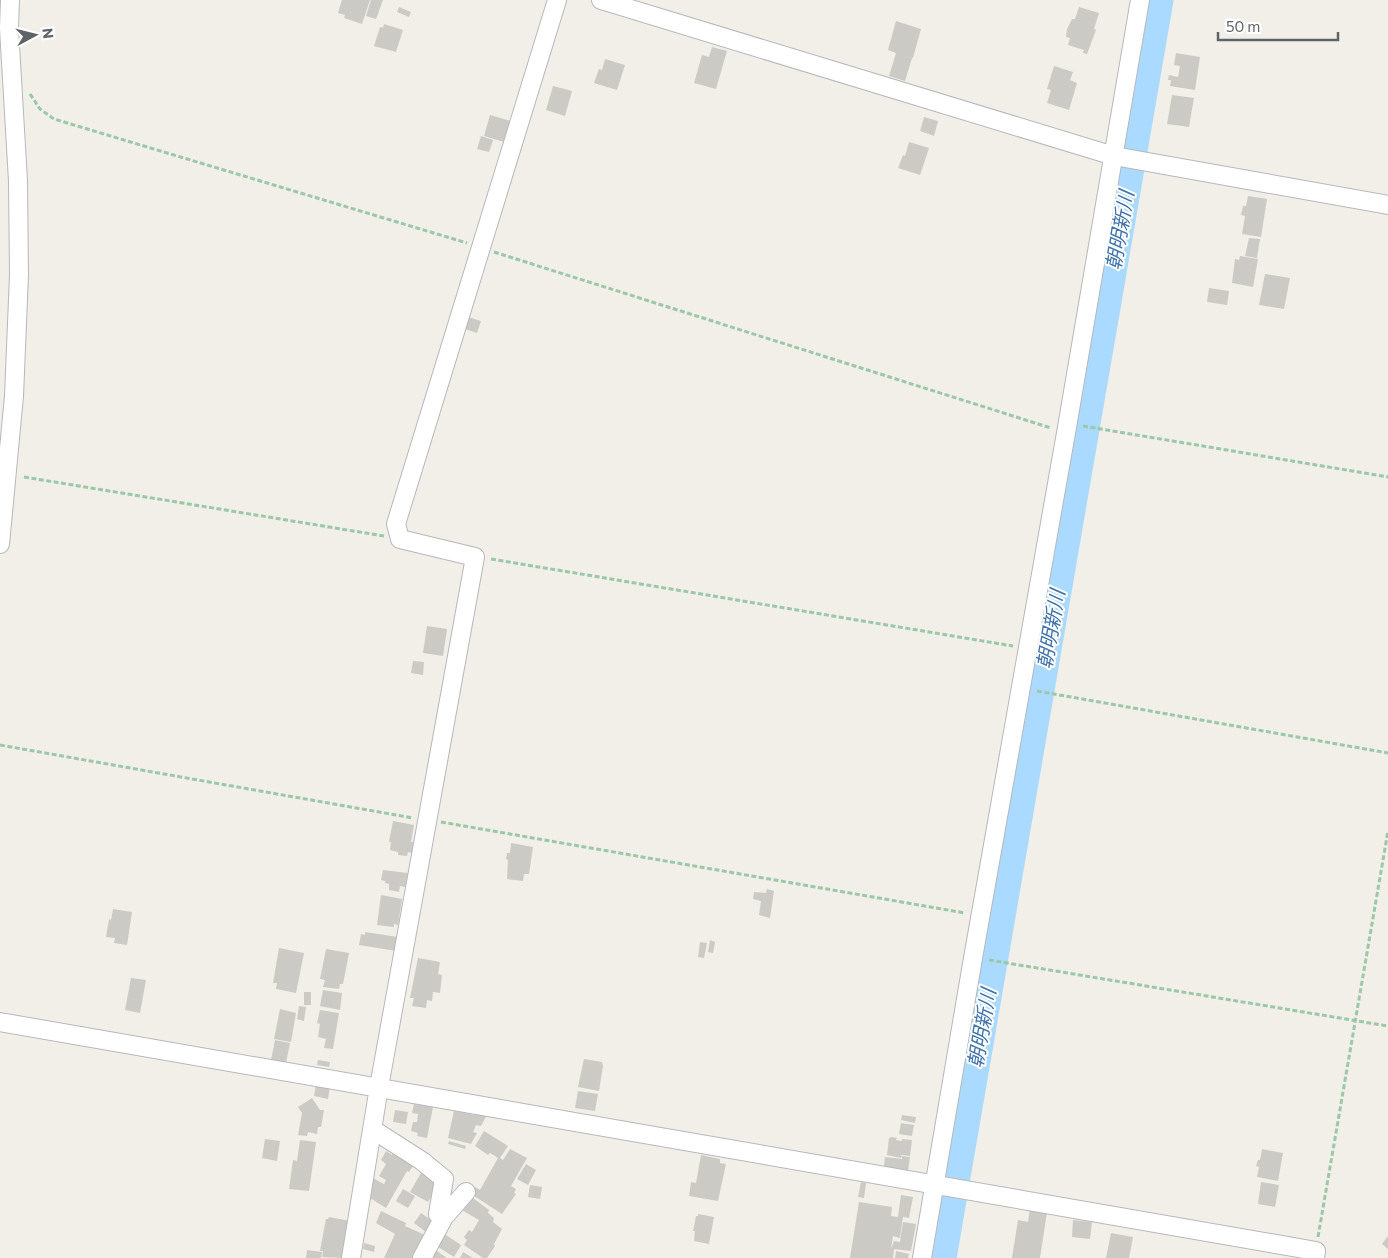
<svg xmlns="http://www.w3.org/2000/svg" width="1388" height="1258" viewBox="0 0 1388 1258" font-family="Commissioner,'Noto Sans JP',sans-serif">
<rect width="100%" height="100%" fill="#f1efe8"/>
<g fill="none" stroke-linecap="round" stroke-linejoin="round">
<path stroke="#aadaff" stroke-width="29" d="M 942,1258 L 1159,0"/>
</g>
<path fill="#cccac5" d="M 342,0 L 370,0 L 362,24 L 344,18 L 345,15 L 338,13 Z
M 371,0 L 383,0 L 376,19 L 366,16 Z
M 399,7 L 411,12 L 409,17 L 397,12 Z
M 1079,7 L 1099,13 L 1094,29 L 1096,30 L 1087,54 L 1083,53 L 1084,50 L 1068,45 L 1070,38 L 1066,37 L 1067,29 L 1072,19 L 1075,19 Z
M 896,21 L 921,29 L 913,58 L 901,55 L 912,58 L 905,81 L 889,76 L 896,53 L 888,50 Z
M 384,24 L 403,30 L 396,52 L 374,46 L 380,27 L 383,28 Z
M 712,47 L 727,51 L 716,89 L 694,83 L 702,55 L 709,57 Z
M 1176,53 L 1200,57 L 1195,90 L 1170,86 L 1171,80 L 1168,80 L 1169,75 L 1178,77 L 1180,66 L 1174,65 Z
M 605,59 L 625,65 L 617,90 L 594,83 L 599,69 L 602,70 Z
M 1054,66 L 1073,72 L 1070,80 L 1077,83 L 1069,110 L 1047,103 L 1051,90 L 1047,89 Z
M 553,86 L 572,91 L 565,116 L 546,110 Z
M 1172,95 L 1194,98 L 1189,127 L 1167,124 Z
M 490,115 L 511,121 L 504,142 L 484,136 Z
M 924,117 L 938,121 L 934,136 L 920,131 Z
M 481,136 L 493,140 L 489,152 L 477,149 Z
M 909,142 L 929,148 L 920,175 L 898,168 L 903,155 L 905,156 Z
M 1248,196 L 1267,199 L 1261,237 L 1242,234 L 1245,216 L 1241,215 L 1243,206 L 1246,206 Z
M 1249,238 L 1260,239 L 1257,258 L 1245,256 Z
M 1240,256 L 1258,259 L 1253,287 L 1232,283 L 1235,259 L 1239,260 Z
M 1265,274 L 1290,278 L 1284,309 L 1259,305 Z
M 1209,288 L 1229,291 L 1227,305 L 1207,302 Z
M 468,317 L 481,321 L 477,333 L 465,329 Z
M 427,626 L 447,629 L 443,656 L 423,653 Z
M 413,661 L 424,662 L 423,675 L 411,673 Z
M 393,821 L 414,825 L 411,842 L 413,842 L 412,853 L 408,852 L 407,856 L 398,855 L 398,852 L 390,850 L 391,842 L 389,842 Z
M 511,843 L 533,847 L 529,874 L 524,874 L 523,881 L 507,879 L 508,860 L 506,859 L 507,853 L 510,853 Z
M 383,870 L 408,873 L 405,887 L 400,886 L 399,892 L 389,890 L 389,884 L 385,883 L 385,881 L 381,880 Z
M 767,889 L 774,891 L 770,918 L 759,915 L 761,901 L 753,899 L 754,892 L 766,893 Z
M 381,895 L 402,899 L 398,925 L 394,924 L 394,927 L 377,925 Z
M 113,909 L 132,912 L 127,945 L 114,943 L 115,938 L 106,937 L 109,919 L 111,920 Z
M 365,932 L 398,937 L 396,951 L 359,945 L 361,934 L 365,935 Z
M 710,940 L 715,942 L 713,953 L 708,952 Z
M 700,942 L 707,943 L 704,958 L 698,957 Z
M 279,948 L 304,953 L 296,993 L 276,989 L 277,983 L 273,983 Z
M 326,949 L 349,953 L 343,984 L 340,984 L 339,989 L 323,987 L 325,980 L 320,979 Z
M 418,958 L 440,962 L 438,974 L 442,975 L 440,993 L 433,992 L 432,1001 L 427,1000 L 426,1008 L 412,1006 L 414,998 L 410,998 Z
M 131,978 L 146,980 L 140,1013 L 125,1010 Z
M 323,990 L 342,993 L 340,1010 L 320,1006 Z
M 304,992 L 311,992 L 311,1005 L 304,1005 Z
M 299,1006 L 306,1007 L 304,1021 L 297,1019 Z
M 280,1009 L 296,1013 L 291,1042 L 274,1039 Z
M 320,1010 L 339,1013 L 333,1049 L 324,1048 L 326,1039 L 318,1037 L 320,1024 L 317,1023 Z
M 275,1040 L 290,1043 L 286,1063 L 271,1060 Z
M 584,1059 L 602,1062 L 603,1066 L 599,1091 L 578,1087 Z
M 318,1060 L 330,1062 L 329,1067 L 317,1065 Z
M 316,1084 L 330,1086 L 328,1099 L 314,1096 Z
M 578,1091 L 598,1094 L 595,1111 L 575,1108 Z
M 312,1098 L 320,1110 L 324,1110 L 321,1127 L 318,1127 L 317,1134 L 308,1132 L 307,1136 L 298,1135 L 302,1113 L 298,1107 Z
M 414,1104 L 433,1107 L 427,1138 L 417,1136 L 418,1133 L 411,1131 L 413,1122 L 417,1122 L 418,1114 L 412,1113 Z
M 395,1110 L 408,1112 L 406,1124 L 393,1122 Z
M 454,1111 L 475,1115 L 476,1112 L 487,1115 L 481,1126 L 476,1125 L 473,1132 L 477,1133 L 471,1144 L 448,1138 Z
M 902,1115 L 916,1117 L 915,1123 L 901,1120 Z
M 901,1123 L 914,1125 L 912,1136 L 899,1134 Z
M 484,1131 L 508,1146 L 500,1158 L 503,1160 L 510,1149 L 527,1158 L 511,1186 L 516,1189 L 514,1193 L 516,1194 L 502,1214 L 471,1194 L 475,1187 L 480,1190 L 498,1158 L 490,1153 L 488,1155 L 475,1146 Z
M 892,1137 L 897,1138 L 896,1140 L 902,1141 L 902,1139 L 912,1140 L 910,1156 L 902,1155 L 902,1150 L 902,1155 L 900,1155 L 902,1156 L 901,1158 L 887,1155 L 889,1138 Z
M 265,1139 L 280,1141 L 277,1161 L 262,1158 Z
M 300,1140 L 316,1142 L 309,1191 L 289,1189 L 293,1160 L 297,1161 Z
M 449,1141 L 466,1146 L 465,1149 L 448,1144 Z
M 1262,1149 L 1283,1153 L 1278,1181 L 1257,1177 L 1259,1167 L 1256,1166 L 1258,1160 L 1260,1160 Z
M 395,1150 L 415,1163 L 409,1172 L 407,1171 L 386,1208 L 370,1198 L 373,1178 L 384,1184 L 386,1180 L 379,1176 L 386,1164 L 381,1160 L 386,1151 L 392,1155 Z
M 701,1155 L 720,1159 L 720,1163 L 726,1164 L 718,1201 L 689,1196 L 691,1182 L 696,1183 Z
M 902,1156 L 910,1157 L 908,1171 L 884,1167 L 885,1157 L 902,1159 Z
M 526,1164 L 536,1170 L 528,1185 L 517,1179 Z
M 421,1173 L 439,1184 L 428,1202 L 410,1192 Z
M 861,1182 L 866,1183 L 864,1198 L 858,1197 Z
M 1261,1182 L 1279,1185 L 1275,1207 L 1258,1204 Z
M 530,1185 L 542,1187 L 540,1199 L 528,1197 Z
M 403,1189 L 415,1196 L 408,1208 L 396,1201 Z
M 469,1195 L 489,1210 L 488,1213 L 494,1218 L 493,1222 L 502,1229 L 494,1244 L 495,1246 L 487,1258 L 483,1258 L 464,1245 L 467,1240 L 464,1237 L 469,1230 L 472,1232 L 479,1220 L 460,1209 Z
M 901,1195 L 913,1197 L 909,1218 L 903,1217 L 900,1238 L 893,1236 L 891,1249 L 894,1241 L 900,1242 L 903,1222 L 916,1224 L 911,1251 L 894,1249 L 893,1258 L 850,1258 L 859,1202 L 892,1207 L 891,1216 L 898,1217 Z
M 1030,1209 L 1047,1212 L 1040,1258 L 1012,1258 L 1018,1220 L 1028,1222 Z
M 381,1211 L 406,1223 L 405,1226 L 425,1235 L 415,1258 L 384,1258 L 395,1234 L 376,1223 Z
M 421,1213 L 434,1222 L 427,1233 L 414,1223 Z
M 698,1214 L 714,1217 L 709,1244 L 694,1241 L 695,1231 L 693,1231 L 696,1216 L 698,1216 Z
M 329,1217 L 350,1221 L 344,1258 L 322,1257 L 323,1251 L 320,1251 L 326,1219 L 328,1219 Z
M 1073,1220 L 1092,1222 L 1090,1239 L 1072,1237 Z
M 443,1233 L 461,1245 L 454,1257 L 435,1245 Z
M 1111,1233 L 1133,1237 L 1129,1258 L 1106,1258 Z
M 1388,1236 L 1388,1249 L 1382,1244 Z
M 364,1243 L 375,1246 L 374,1252 L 363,1249 Z
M 434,1249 L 447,1258 L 429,1258 Z
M 307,1250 L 322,1252 L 321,1258 L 306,1258 Z
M 896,1251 L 909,1254 L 908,1258 L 895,1258 Z
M 463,1252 L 473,1258 L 460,1258 Z"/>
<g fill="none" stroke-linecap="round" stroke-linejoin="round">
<g stroke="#b5b8bc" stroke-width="20">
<path id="minor" d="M 601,0 L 1114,156 L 1388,205
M 0,544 L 14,396 L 19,275 L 18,181 L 9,28 L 10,0
M 0,1022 C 439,1097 877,1176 1316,1251 L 1315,1258
M 372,1129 L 422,1161 L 444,1179 L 438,1214 L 444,1217
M 351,1258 L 379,1087 L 475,557 L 400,539 L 396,524 L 557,0
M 422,1258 L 444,1217 L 466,1192
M 922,1258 L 973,958 L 1066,433 L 1140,0"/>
</g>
<path stroke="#9cc7a9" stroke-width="3" stroke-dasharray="5 2.5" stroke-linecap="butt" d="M 30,94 L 40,109 L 54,119 L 467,243
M 494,252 L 1051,428
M 1083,426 L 1388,477
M 24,477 L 384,536
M 491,559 L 1013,646
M 1037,691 L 1388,753
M 0,745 L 413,818
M 441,822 L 965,913
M 989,960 L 1388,1026
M 1318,1237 L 1388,831"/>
<use href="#minor" stroke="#fff" stroke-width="18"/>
</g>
<g text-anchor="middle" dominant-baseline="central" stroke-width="4" stroke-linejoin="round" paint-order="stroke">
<g font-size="20" font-style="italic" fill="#4174aa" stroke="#fff">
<text transform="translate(1119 230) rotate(-80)">朝明新川</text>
<text transform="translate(1050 629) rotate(-80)">朝明新川</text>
<text transform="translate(981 1028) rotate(-80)">朝明新川</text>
</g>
</g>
<g transform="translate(35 35) rotate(83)" stroke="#ffffff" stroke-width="4" paint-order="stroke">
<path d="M0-4L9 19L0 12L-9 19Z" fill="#5f6368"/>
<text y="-8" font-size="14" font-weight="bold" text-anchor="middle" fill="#5f6368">N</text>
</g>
<path d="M1218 32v8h120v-8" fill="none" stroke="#5f6368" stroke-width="2.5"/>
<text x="1226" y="32" font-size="15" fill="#5f6368" stroke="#ffffff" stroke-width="4" paint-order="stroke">50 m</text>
</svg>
